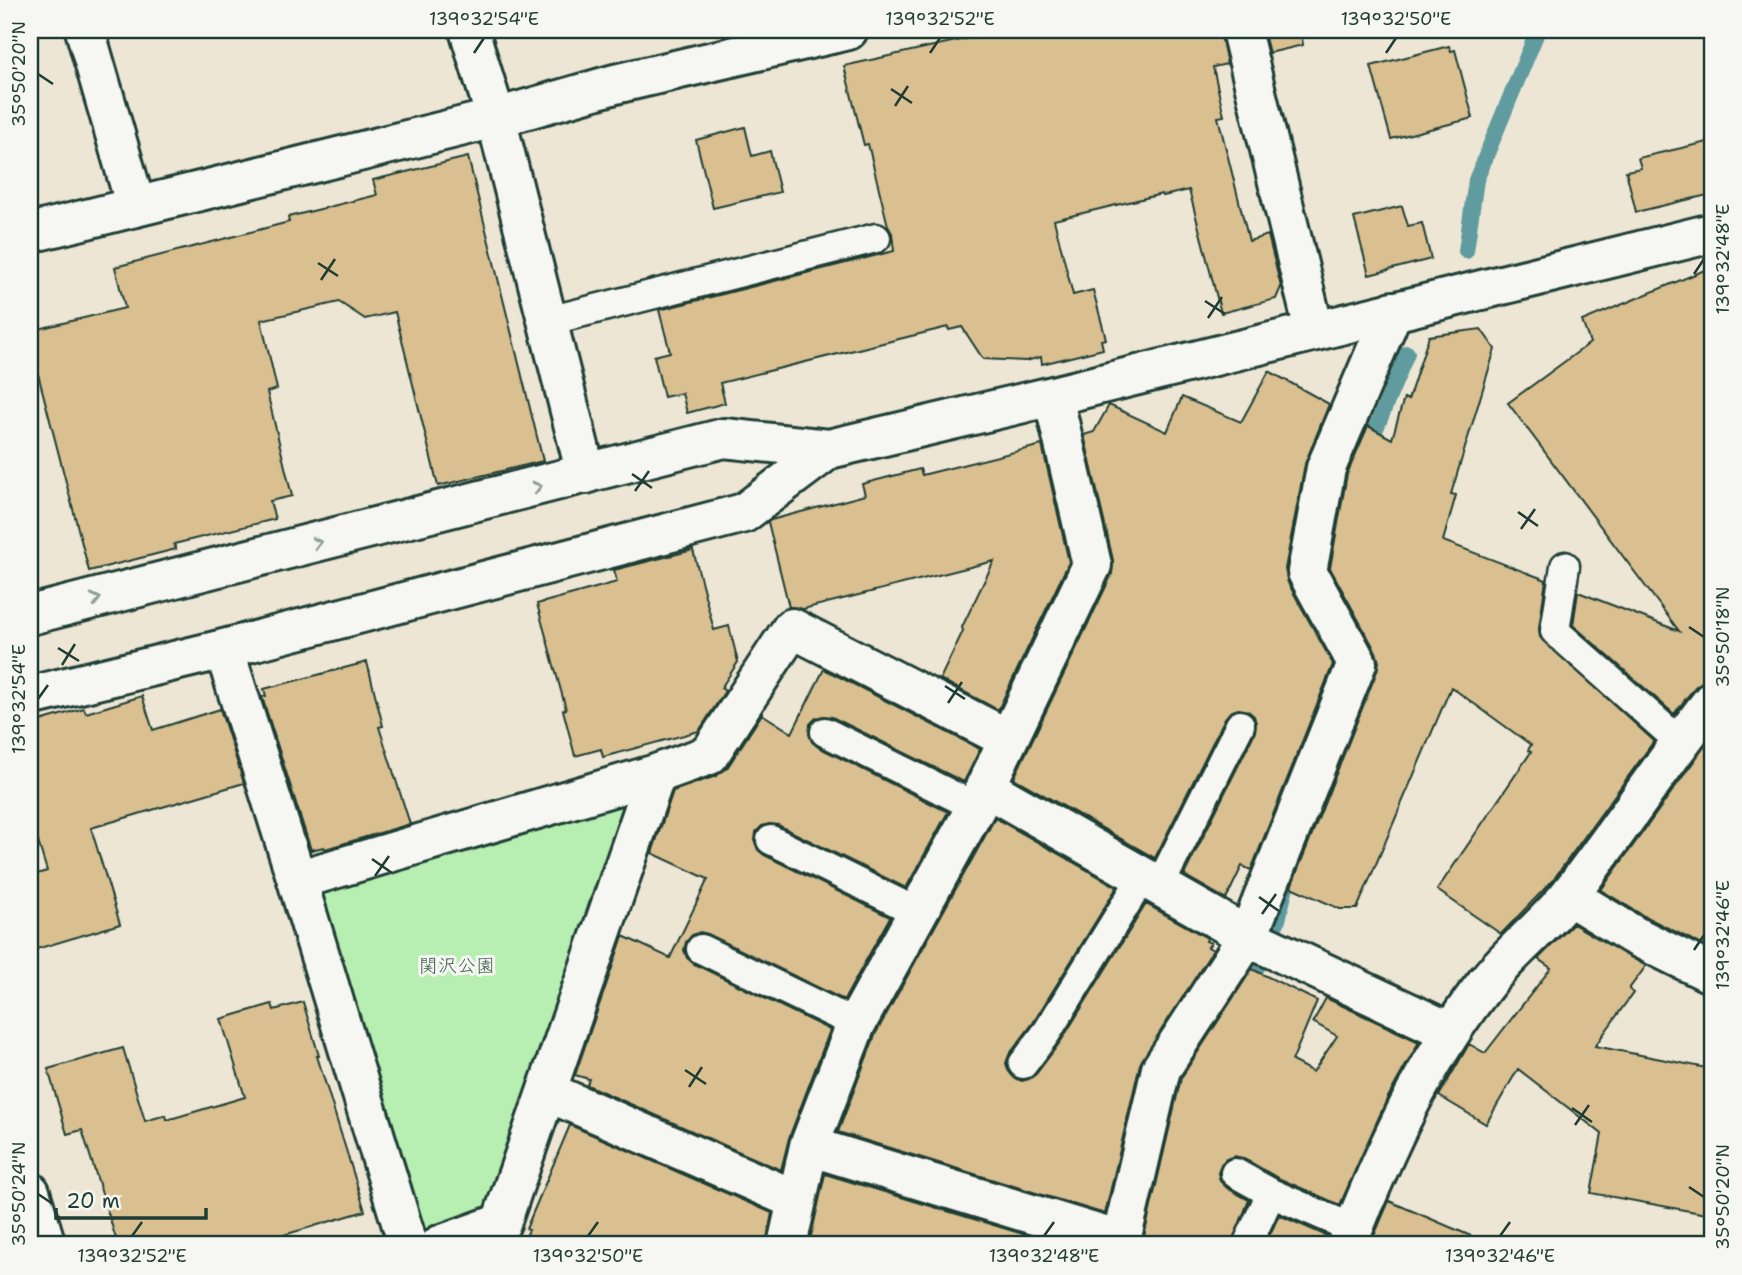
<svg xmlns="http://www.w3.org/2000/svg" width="1742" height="1275" viewBox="0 0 1742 1275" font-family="'Shantell Sans','Klee One',sans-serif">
<rect width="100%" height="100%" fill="#eee6d5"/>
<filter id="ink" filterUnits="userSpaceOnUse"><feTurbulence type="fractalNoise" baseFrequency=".0143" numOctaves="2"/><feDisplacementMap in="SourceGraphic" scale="14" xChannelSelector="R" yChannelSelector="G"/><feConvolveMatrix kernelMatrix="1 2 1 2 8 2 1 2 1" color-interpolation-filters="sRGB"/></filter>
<g filter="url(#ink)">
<path fill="#b7eeb1" stroke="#6b9672" stroke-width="2" d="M 630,797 L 489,1205 L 423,1233 L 321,894 Z"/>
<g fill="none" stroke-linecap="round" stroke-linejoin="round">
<path stroke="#5f9b9f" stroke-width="16" d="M 1466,251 L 1476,180 L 1538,30
M 1368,448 L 1407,353
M 1335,566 L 1347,615
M 1364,640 L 1379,661 L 1367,687
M 1168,1140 L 1175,1091 L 1209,1029 L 1254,974 L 1278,920 L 1287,882"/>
</g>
<path fill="#dac090" stroke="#1f3d34" stroke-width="2" d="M 1005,30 L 1220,30 L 1227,64 L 1213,67 L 1224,116 L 1218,117 L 1249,241 L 1268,235 L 1281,287 L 1276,299 L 1221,313 L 1189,190 L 1163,196 L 1162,194 L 1054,220 L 1073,295 L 1093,290 L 1106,339 L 1101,340 L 1103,349 L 1042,364 L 1041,357 L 1026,361 L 983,359 L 962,327 L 949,330 L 948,327 L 720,383 L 725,403 L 687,413 L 682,393 L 664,397 L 654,356 L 670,352 L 659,310 L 894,251 L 892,233 L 888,226 L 868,144 L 864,145 L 844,66 Z
M 1263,30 L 1301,30 L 1303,45 L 1269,53 Z
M 1449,46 L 1451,51 L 1455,50 L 1473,118 L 1391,139 L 1371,66 Z
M 745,127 L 752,156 L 770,151 L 780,192 L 713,208 L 696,140 Z
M 1712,141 L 1712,194 L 1636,212 L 1626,171 L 1641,168 L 1638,158 Z
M 468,157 L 543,461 L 438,486 L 395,312 L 365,319 L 339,302 L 261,320 L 277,389 L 267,392 L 292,496 L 270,501 L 275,519 L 174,544 L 176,549 L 89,571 L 30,343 L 30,331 L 125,308 L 115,267 L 289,222 L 288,217 L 377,195 L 373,180 Z
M 1402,206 L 1408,226 L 1422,223 L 1431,259 L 1369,275 L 1354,218 Z
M 1712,267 L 1712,680 L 1703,681 L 1695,687 L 1674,714 L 1573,625 L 1578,592 L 1679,631 L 1508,403 L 1590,343 L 1582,321 Z
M 1481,329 L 1495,349 L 1451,494 L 1456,495 L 1443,541 L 1546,580 L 1539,628 L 1540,637 L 1654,741 L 1553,880 L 1501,934 L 1437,890 L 1531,752 L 1528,750 L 1531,745 L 1451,687 L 1357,909 L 1340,909 L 1291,887 L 1377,671 L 1379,662 L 1376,652 L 1330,568 L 1347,474 L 1368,426 L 1392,439 L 1404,398 L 1408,400 L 1429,336 Z
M 1269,371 L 1329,404 L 1305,464 L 1285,569 L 1288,583 L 1333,664 L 1251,870 L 1242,866 L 1226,899 L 1184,875 L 1255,732 L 1256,723 L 1254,716 L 1248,711 L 1238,709 L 1230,712 L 1225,718 L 1155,858 L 1014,778 L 1112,574 L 1113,560 L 1084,435 L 1094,432 L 1109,405 L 1167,432 L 1182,397 L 1241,422 Z
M 1042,445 L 1069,562 L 998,710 L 940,679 L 963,631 L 962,627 L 994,561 L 803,609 L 789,607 L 768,522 L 771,520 L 865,495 L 862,484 L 920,469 L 922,475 Z
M 693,550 L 714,630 L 729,626 L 738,662 L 721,688 L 725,691 L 699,731 L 603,757 L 601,749 L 575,756 L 563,710 L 566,709 L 537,604 L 617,582 L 614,570 Z
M 367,662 L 383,726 L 379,727 L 410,824 L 325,849 L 324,847 L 311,850 L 262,697 L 266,696 L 264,689 Z
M 824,669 L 980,749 L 964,782 L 832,717 L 823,716 L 816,718 L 810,724 L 809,734 L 812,742 L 818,747 L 948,812 L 906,888 L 778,825 L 769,824 L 762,826 L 756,832 L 755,842 L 758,850 L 764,855 L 890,917 L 844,1000 L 708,934 L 700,932 L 692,935 L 686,942 L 684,950 L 687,958 L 694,964 L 830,1030 L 789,1138 L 781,1170 L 587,1085 L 589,1079 L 575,1075 L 623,936 L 670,958 L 708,879 L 652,853 L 673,791 L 716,776 L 727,768 L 762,714 L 792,733 Z
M 142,696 L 153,730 L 220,709 L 244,783 L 91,828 L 120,924 L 30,951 L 30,876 L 47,871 L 30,815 L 30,724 L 84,708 L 86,713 Z
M 1712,736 L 1712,950 L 1644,916 L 1601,890 Z
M 995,818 L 1117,887 L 1033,1023 L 1009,1055 L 1006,1063 L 1008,1070 L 1014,1078 L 1022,1081 L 1029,1079 L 1036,1074 L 1061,1041 L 1146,904 L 1207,938 L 1206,941 L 1211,943 L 1208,947 L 1213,950 L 1140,1064 L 1105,1214 L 838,1132 L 876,1033 Z
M 1573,924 L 1646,966 L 1629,989 L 1633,993 L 1595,1046 L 1712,1069 L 1712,1215 L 1591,1193 L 1602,1134 L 1518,1069 L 1486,1124 L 1439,1096 L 1469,1044 L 1485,1053 L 1551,968 L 1538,959 Z
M 1252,969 L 1317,1001 L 1292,1061 L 1313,1072 L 1337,1036 L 1313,1022 L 1326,998 L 1419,1042 L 1387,1099 L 1340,1205 L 1278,1178 L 1243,1158 L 1234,1156 L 1226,1159 L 1221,1164 L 1218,1173 L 1220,1181 L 1227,1188 L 1249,1200 L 1231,1245 L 1142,1245 L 1181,1078 Z
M 303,1002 L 319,1056 L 317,1056 L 365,1211 L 250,1245 L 118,1245 L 82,1130 L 67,1134 L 48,1069 L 123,1048 L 145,1121 L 166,1115 L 167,1120 L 245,1097 L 221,1019 L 272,1004 L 274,1010 Z
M 570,1125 L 772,1213 L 766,1245 L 522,1245 L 529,1230 L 526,1229 Z
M 825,1174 L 1059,1245 L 809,1245 Z
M 1389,1201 L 1492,1245 L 1370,1245 Z
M 1279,1215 L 1327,1236 L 1326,1245 L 1265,1245 Z"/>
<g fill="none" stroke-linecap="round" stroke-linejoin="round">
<g stroke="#1f3d34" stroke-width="33">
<path id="lane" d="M 548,321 L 876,238
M 1565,566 L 1555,631 L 1680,742
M 825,732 L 976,807
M 771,840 L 917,912
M 1159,887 L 1240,725
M 701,949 L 856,1024
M 1023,1064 L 1047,1032 L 1142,878
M 1235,1173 L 1271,1193 L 1354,1229
M 1247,1245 L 1271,1193"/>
</g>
<g stroke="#1f3d34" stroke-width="44">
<path id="street" d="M 85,30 L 136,207
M 469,30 L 496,118 L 586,474
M 1241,30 L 1314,330
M 30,233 L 496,118 L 615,84 L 848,30
M 30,615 L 724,438 L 829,449 L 1053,396 L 1712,233
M 224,649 L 297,880 L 408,1245
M 30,696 L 224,649 L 744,513 L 829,449
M 985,787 L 1254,940 L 1450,1032
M 297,880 L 656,774 L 709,755 L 792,628 L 1008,739
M 1569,896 L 1633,935 L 1712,974
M 548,1092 L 796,1200
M 809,1146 L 1120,1241
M 30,1192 L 46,1245
M 440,1245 L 501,1223 L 656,774
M 787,1245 L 809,1146 L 856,1024 L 976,807 L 1092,565 L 1053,396
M 1120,1245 L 1161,1069 L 1248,936 L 1357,663 L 1307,572 L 1326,468 L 1393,311
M 1347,1245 C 1383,1154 1425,1060 1486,983 C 1511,951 1545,926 1570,894 C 1619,831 1662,764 1712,701"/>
</g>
<use href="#lane" stroke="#f6f6f2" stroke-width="28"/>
<use href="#street" stroke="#f6f6f2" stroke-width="38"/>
</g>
<defs><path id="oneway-chevron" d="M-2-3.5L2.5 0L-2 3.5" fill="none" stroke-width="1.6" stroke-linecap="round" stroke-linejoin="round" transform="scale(1.75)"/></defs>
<g stroke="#8a9a93">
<use href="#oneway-chevron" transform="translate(537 487) rotate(-14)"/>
<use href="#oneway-chevron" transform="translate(317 543) rotate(-14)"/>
<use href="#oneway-chevron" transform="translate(96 599) rotate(-14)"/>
</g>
</g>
<path fill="none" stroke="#1f3d34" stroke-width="2.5" d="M 474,53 L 484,38M 930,53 L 940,38M 1386,53 L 1396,38M 38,74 L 53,84M 891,89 L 912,103M 895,106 L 908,86M 318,263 L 338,276M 1694,274 L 1704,259M 321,280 L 335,259M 1205,301 L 1225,314M 1208,318 L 1222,297M 632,474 L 652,488M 635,491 L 649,471M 1518,512 L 1538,526M 1521,529 L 1535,509M 1689,627 L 1704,637M 58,648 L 79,661M 62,665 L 75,644M 945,686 L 965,699M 38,699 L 48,685M 948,703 L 962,682M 372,859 L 392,873M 375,876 L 389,856M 1259,897 L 1279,911M 1262,914 L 1276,894M 1694,950 L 1704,935M 685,1070 L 706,1084M 689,1087 L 702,1067M 1572,1108 L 1592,1122M 1575,1125 L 1589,1105M 1689,1187 L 1704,1197M 38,1194 L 53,1204M 132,1236 L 142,1222M 588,1236 L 598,1222M 1044,1236 L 1054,1222M 1500,1236 L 1510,1222"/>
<g text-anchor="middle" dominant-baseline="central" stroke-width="6" stroke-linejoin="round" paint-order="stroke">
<g font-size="19" fill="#3d604d" stroke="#f6f6f2">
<text x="457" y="965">関沢公園</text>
</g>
</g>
<rect width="1742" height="1275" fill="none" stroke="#f6f6f2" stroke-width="77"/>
<path d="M56 1208v10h150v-10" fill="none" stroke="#1f3d34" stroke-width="3.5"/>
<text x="66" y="1208" font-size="21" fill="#1f3d34" stroke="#f6f6f2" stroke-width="5" paint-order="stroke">20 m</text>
<rect x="38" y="38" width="1666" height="1198" fill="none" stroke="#1f3d34" stroke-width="2.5"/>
<g font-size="18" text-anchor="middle" fill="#1f3d34">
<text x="484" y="25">139°32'54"E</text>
<text x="940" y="25">139°32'52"E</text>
<text x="1396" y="25">139°32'50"E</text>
<text transform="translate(19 74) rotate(-90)" y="6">35°50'20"N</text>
<text transform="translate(1723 259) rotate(-90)" y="6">139°32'48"E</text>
<text transform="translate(1723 637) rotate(-90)" y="6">35°50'18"N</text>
<text transform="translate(19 699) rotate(-90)" y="6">139°32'54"E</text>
<text transform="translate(1723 935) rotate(-90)" y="6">139°32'46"E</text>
<text transform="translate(19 1194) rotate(-90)" y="6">35°50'24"N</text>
<text transform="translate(1723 1197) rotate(-90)" y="6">35°50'20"N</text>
<text x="132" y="1262">139°32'52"E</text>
<text x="588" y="1262">139°32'50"E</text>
<text x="1044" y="1262">139°32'48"E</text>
<text x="1500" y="1262">139°32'46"E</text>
</g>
</svg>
